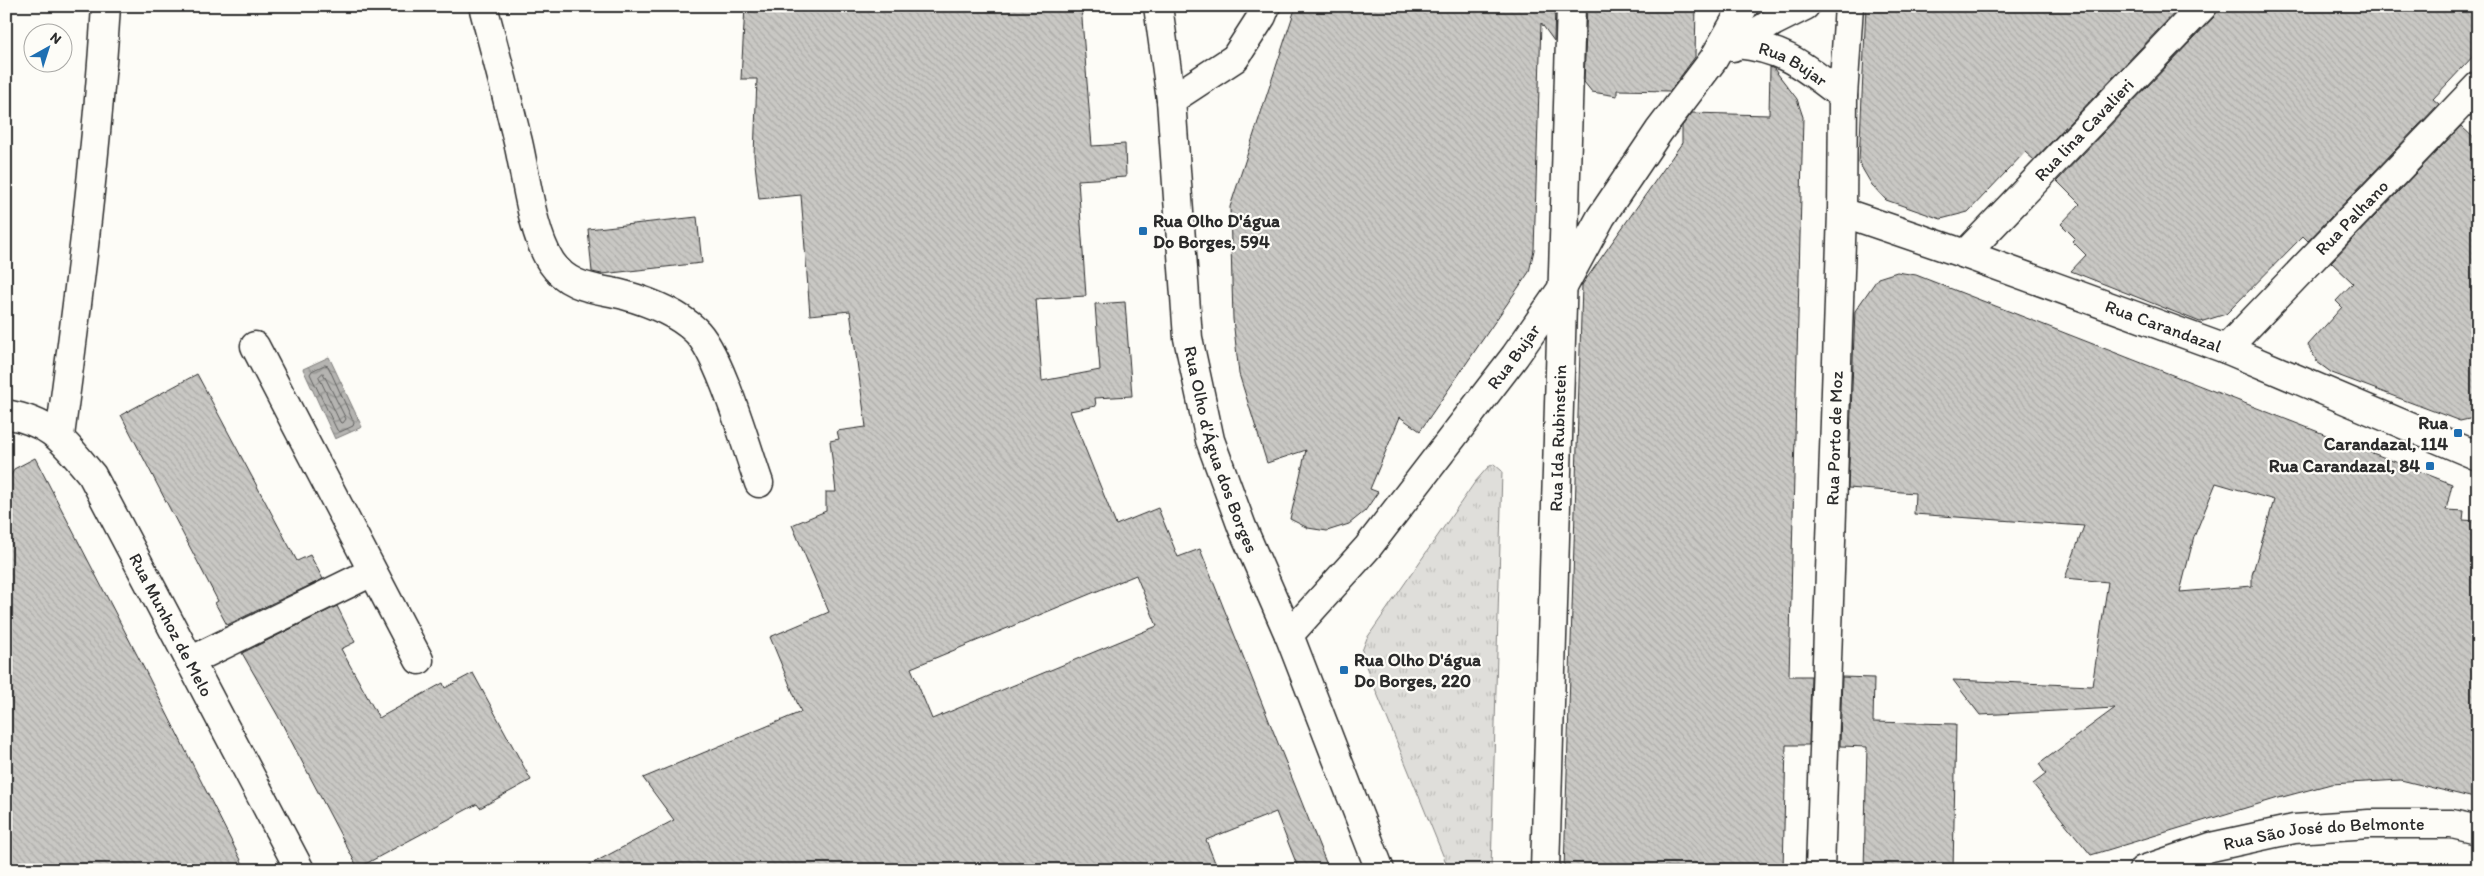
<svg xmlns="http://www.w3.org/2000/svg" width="2484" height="876" viewBox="0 0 2484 876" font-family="Itim,sans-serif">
<defs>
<pattern id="park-tufts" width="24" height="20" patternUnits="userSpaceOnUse" patternTransform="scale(1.25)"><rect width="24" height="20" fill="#dfdeda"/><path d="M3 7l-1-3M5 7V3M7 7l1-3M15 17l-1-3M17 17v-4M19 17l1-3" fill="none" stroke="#c0bfbb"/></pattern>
<pattern id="water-waves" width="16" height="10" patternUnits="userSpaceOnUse" patternTransform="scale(1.25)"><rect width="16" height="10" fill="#b5b4b1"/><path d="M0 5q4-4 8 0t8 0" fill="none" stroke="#939390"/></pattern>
<pattern id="building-back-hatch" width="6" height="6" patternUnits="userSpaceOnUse" patternTransform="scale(1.25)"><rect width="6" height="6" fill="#c9c8c4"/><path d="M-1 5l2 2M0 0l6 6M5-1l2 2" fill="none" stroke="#adaca9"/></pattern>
</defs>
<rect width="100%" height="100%" fill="#fdfcf7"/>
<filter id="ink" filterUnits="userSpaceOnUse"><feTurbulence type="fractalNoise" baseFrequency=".02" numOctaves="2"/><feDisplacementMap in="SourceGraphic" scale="10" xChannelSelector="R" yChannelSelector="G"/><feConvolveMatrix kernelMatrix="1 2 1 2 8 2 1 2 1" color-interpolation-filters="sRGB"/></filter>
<g filter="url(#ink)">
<path fill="url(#park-tufts)" stroke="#858482" d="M 1494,464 L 1502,471 L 1491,870 L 1449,870 L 1363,659 L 1362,651 L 1367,638 L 1475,482 L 1488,467 Z"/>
<path fill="url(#water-waves)" stroke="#7e7d7b" d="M 329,357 L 362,427 L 335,439 L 303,369 Z"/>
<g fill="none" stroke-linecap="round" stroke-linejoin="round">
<path stroke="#626261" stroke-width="1" d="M 325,365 L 328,366 L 354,423 L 353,426 L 340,432 L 337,430 L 310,374 L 312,371 Z
M 323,373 L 346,419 L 343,423 L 340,422 L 319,377 Z"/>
</g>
<path fill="url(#building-back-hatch)" stroke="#2b2b2b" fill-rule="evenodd" d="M 745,6 L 1081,6 L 1092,146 L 1125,144 L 1126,177 L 1078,180 L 1086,296 L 1036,299 L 1042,381 L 1100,370 L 1095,304 L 1125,302 L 1132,396 L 1095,398 L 1096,406 L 1070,411 L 1116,525 L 1158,508 L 1178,557 L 1200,549 L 1329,870 L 1299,870 L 1276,812 L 1206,840 L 1218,870 L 580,870 L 674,820 L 643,778 L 801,712 L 770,637 L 829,612 L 792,525 L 826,511 L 826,492 L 836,492 L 830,441 L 839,439 L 837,431 L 866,427 L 850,311 L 810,315 L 801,195 L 759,199 L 754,155 L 757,79 L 741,79 ZM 1136,575 L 1157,626 L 932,719 L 911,668 Z
M 1296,6 L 1555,6 L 1554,41 L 1541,23 L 1534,250 L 1529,272 L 1420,431 L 1400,417 L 1370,489 L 1378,492 L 1365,511 L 1349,524 L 1327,531 L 1308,528 L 1290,519 L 1306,450 L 1267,463 L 1239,374 L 1233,319 L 1230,207 Z
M 1587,6 L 1696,6 L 1695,57 L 1670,91 L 1617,90 L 1617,96 L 1592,92 L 1584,82 Z
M 1866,6 L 2181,6 L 2034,160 L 2025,152 L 1968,212 L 1941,219 L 1886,200 L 1872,185 L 1859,163 Z
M 2218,6 L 2478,6 L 2478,51 L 2433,99 L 2439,104 L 2308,241 L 2303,236 L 2226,314 L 2200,322 L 2071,271 L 2086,255 L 2072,241 L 2075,238 L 2061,224 L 2080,204 L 2057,181 L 2214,17 Z
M 1770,67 L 1774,69 L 1797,99 L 1803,117 L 1789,676 L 1811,676 L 1809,745 L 1786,745 L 1783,870 L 1593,864 L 1593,870 L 1564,870 L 1582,285 L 1682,143 L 1682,126 L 1692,113 L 1769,115 Z
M 2461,126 L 2478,142 L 2478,417 L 2460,421 L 2332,373 L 2317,362 L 2308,345 L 2342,307 L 2336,301 L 2353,283 L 2331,262 Z
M 697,217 L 702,263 L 602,274 L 592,272 L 588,229 Z
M 1897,272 L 1916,275 L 2452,484 L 2446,510 L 2464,511 L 2463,520 L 2478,521 L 2478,686 L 2473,733 L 2478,734 L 2478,799 L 2401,780 L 2331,784 L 2275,799 L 2091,855 L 2033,784 L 2046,774 L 2039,764 L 2115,708 L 1980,715 L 1953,680 L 2092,686 L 2108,582 L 2065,578 L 2084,526 L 1914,514 L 1915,493 L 1848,488 L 1855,311 L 1878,278 ZM 2216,483 L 2274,500 L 2252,575 L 2252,586 L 2180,592 L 2194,537 Z
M 197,374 L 297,561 L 310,555 L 323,579 L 227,625 L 215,603 L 218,601 L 121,415 Z
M 35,458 L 149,678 L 246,870 L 6,870 L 6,487 L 14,469 Z
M 337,606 L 355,642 L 341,649 L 379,718 L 443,683 L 445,688 L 473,673 L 531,780 L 480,808 L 477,804 L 358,868 L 278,716 L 242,653 Z
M 1842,677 L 1874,678 L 1873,722 L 1956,724 L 1953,870 L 1864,870 L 1867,747 L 1840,746 Z"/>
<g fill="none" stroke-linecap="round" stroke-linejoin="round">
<g stroke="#2b2b2b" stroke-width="31">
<g id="minor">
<path d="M 483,6 C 495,51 507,97 518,142 C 526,176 532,233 551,262 C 569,289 596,288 624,295 C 649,302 676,312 695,330 C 719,351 747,449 759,483"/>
<path id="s1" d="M 1737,44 C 1787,49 1805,68 1843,96"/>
<path d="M 1733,47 L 1773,22 L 1805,6"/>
<path d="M 1171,100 L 1235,58 L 1262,16 L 1266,6"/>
<path id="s2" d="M 1842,212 L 1965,254 L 2226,349 L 2478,456"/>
<path id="s3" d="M 1965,254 L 2203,6"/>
<path d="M 255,346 L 419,660"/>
<path id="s4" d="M 2226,349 L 2478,86"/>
<path id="s5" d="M 6,414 C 53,423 63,441 92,475 L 300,870"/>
<path d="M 60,436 C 79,293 97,151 106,6"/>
<path id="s6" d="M 1289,635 L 1368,547 L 1515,356 L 1563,287 L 1601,217 L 1659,131 L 1713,60 L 1744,6"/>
<path d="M 190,661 L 372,572"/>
<path id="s7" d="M 1545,870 L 1571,6"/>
<path id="s8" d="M 1820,870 L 1842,212 L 1843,96 L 1849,6"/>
<path id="s9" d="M 2143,870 L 2211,847 L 2294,829 L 2369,824 L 2452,824 L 2478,830"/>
</g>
</g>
<g stroke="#2b2b2b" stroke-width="31">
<g id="major">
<path id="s10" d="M 1158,6 L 1171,100 L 1188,338 L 1210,440 L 1242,527 L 1289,635 L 1380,870"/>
</g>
</g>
<use href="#minor" stroke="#fdfcf7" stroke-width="28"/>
<use href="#major" stroke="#fdfcf7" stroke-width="28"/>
</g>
</g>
<g fill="#1f6fb2" stroke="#fdfcf7" stroke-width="2">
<rect x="1138" y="226" width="10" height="10" rx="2.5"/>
<rect x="2453" y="428" width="10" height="10" rx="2.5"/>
<rect x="2425" y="461" width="10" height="10" rx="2.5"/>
<rect x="1339" y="665" width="10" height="10" rx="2.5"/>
</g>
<g text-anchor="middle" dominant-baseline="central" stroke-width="4.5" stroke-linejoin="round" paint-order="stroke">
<g font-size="18" fill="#2b2b2b" stroke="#fdfcf7">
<text stroke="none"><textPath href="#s1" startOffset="60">Rua Bujar</textPath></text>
<text stroke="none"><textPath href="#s3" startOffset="172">Rua lina Cavalieri</textPath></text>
<text stroke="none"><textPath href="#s4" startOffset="182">Rua Palhano</textPath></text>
<text stroke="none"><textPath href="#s2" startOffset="341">Rua Carandazal</textPath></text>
<text stroke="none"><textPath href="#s6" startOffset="358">Rua Bujar</textPath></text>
<text stroke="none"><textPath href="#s7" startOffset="432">Rua Ida Rubinstein</textPath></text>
<text stroke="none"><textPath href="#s8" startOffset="432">Rua Porto de Moz</textPath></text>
<text stroke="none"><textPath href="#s10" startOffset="450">Rua Olho d'Água dos Borges</textPath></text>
<text stroke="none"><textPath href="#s5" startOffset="278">Rua Munhoz de Melo</textPath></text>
<text stroke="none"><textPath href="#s9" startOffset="186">Rua São José do Belmonte</textPath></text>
</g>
<g font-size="18" font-weight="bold" fill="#2b2b2b" stroke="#fdfcf7" text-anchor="start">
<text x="1153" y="221">Rua Olho D'água<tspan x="1153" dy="21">Do Borges, 594</tspan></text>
<text x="2448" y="423" text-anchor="end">Rua<tspan x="2448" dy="21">Carandazal, 114</tspan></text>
<text x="2420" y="466" text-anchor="end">Rua Carandazal, 84</text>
<text x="1354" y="660">Rua Olho D'água<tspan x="1354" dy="21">Do Borges, 220</tspan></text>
</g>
</g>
<rect width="2484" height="876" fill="none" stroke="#fdfcf7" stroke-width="25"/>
<rect x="12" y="12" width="2459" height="851" fill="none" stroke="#2b2b2b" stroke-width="2" filter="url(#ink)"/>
<g transform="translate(48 48) rotate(39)"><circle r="24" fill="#fdfcf7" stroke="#a9a8a5"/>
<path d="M0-4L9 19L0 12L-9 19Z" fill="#1f6fb2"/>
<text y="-8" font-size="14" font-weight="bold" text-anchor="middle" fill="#2b2b2b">N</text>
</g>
</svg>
